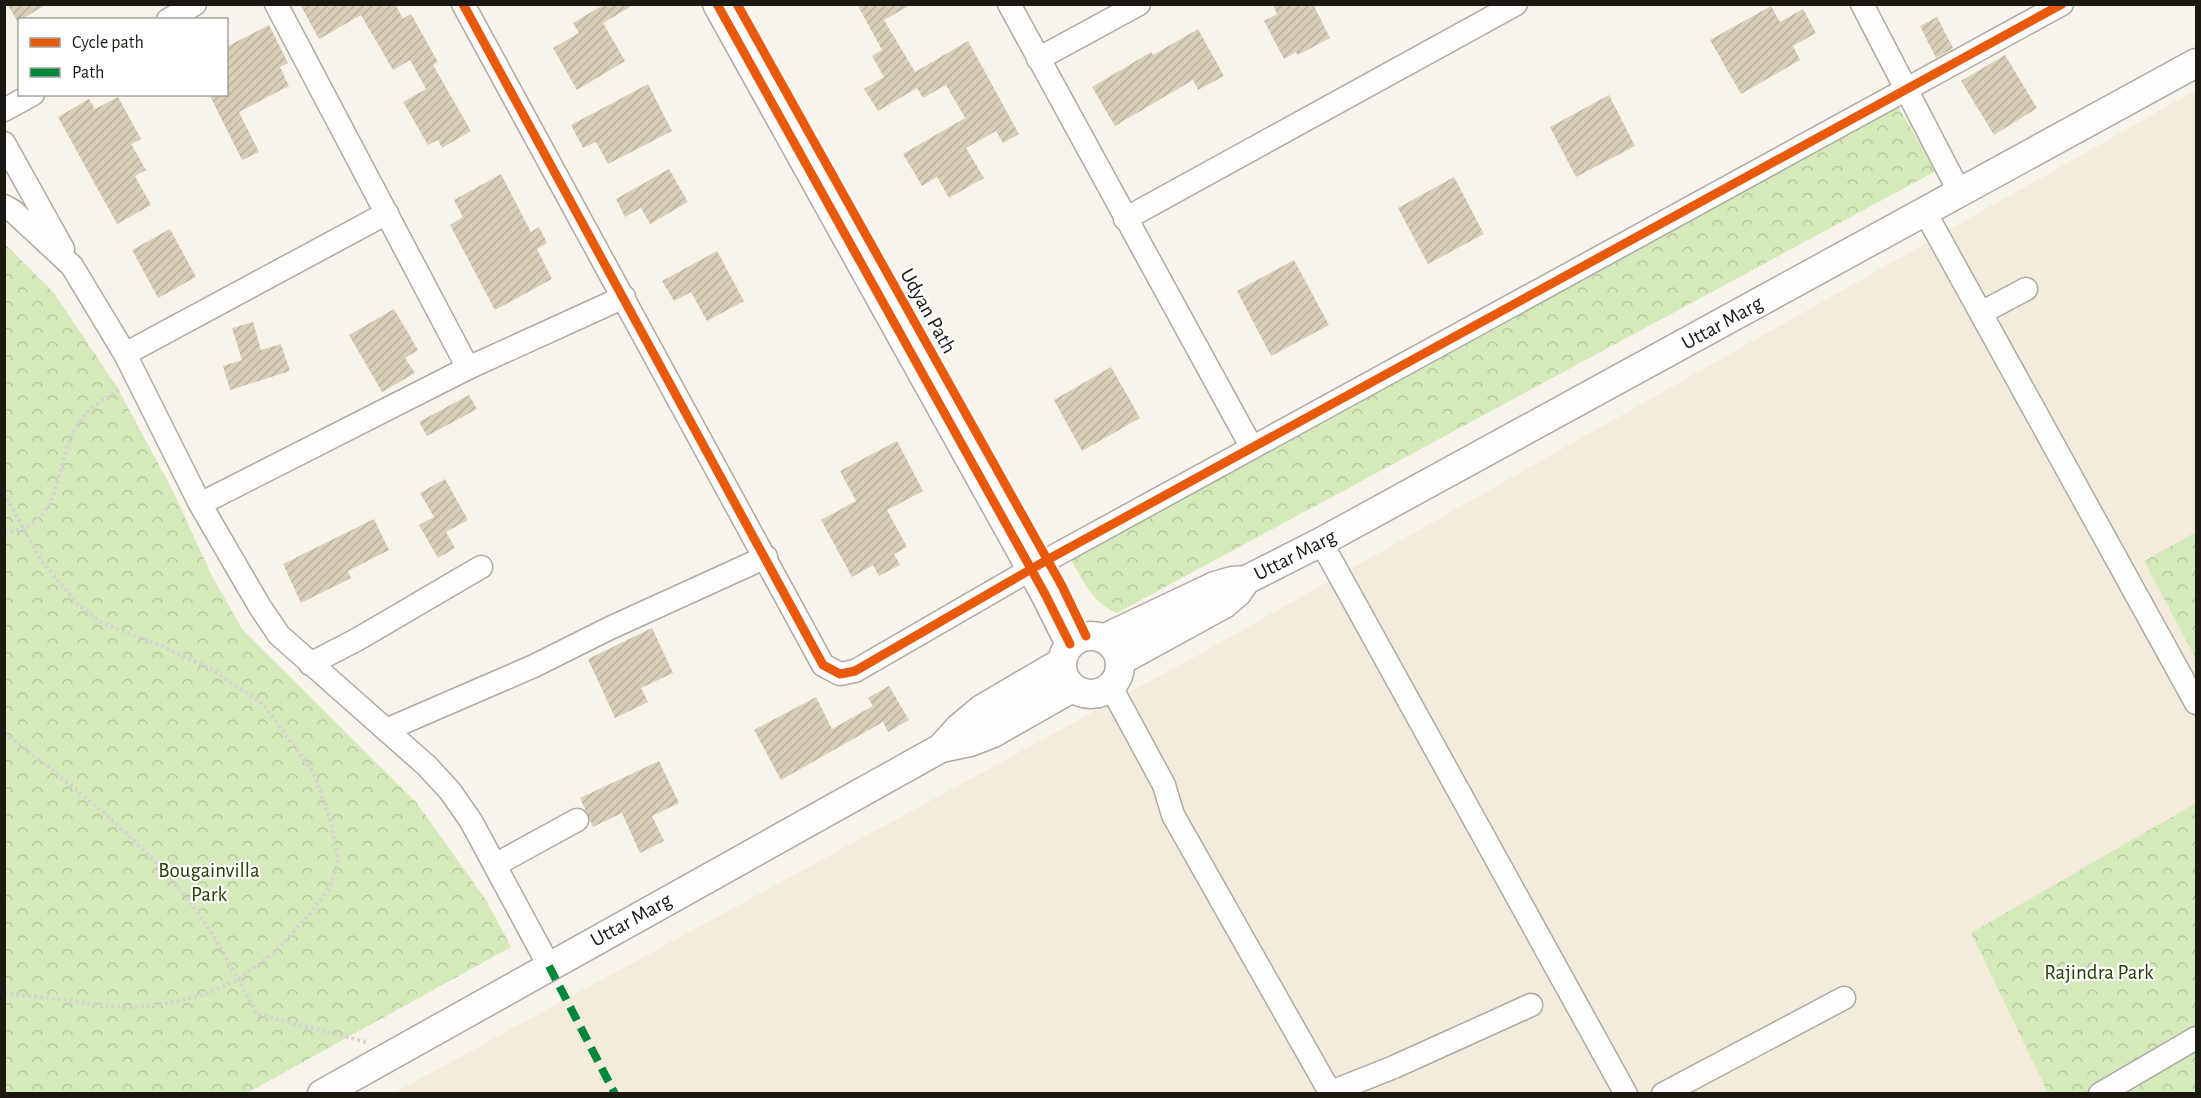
<svg xmlns="http://www.w3.org/2000/svg" width="2201" height="1098" viewBox="0 0 2201 1098" font-family="'Alegreya Sans',sans-serif">
<defs>
<pattern id="park-crowns" width="20" height="18" patternUnits="userSpaceOnUse" patternTransform="scale(1.5)"><rect width="20" height="18" fill="#d5eabb"/><path d="M2 6a3 3 0 1 1 6 0M12 15a3 3 0 1 1 6 0" fill="none" stroke="#b6c8a0"/></pattern>
<pattern id="building-hatch" width="6" height="6" patternUnits="userSpaceOnUse" patternTransform="scale(1.5)"><rect width="6" height="6" fill="#d9cfb9"/><path d="M-1 1l2-2M0 6l6-6M5 7l2-2" fill="none" stroke="#bab19e"/></pattern>
</defs>
<rect width="100%" height="100%" fill="#f8f4eb"/>
<path fill="#f4ecdb" d="M 2196,90 L 2196,1093 L 392,1094 L 1209,649 Z"/>
<path fill="url(#park-crowns)" d="M 1896,103 L 1936,171 L 1117,613 C 1092,603 1082,579 1069,556 Z
M 5,244 L 54,293 L 117,387 L 173,491 L 212,576 L 242,629 L 416,802 L 486,900 L 511,947 L 247,1093 L 5,1093 Z
M 2196,532 L 2196,659 L 2144,561 Z
M 2196,803 L 2196,1093 L 2048,1093 L 1971,933 Z"/>
<path fill="url(#building-hatch)" d="M 7,4 L 47,4 L 20,20 L 18,22 Z
M 300,4 L 395,4 L 403,19 L 411,14 L 438,62 L 433,65 L 471,131 L 442,148 L 438,140 L 428,145 L 403,102 L 426,89 L 410,60 L 393,70 L 361,15 L 319,39 Z
M 605,4 L 635,4 L 603,23 L 625,61 L 577,90 L 553,48 L 579,33 L 573,23 Z
M 857,4 L 912,4 L 884,20 L 915,72 L 968,41 L 1019,134 L 1003,143 L 996,131 L 966,148 L 984,178 L 949,198 L 937,177 L 922,186 L 903,154 L 965,118 L 946,85 L 923,98 L 917,88 L 878,111 L 864,89 L 884,77 L 872,56 L 882,50 Z
M 1272,4 L 1313,4 L 1330,38 L 1298,55 L 1296,52 L 1284,59 L 1264,21 L 1277,14 Z
M 1771,6 L 1780,22 L 1803,9 L 1816,33 L 1793,46 L 1800,60 L 1741,94 L 1710,40 Z
M 1937,17 L 1953,48 L 1936,58 L 1920,26 Z
M 269,25 L 288,63 L 280,67 L 289,86 L 239,112 L 259,152 L 242,160 L 209,94 L 226,94 L 226,47 Z
M 1198,29 L 1224,76 L 1198,90 L 1193,80 L 1115,126 L 1092,87 L 1151,52 L 1153,55 Z
M 2005,55 L 2037,108 L 1994,135 L 1961,81 Z
M 648,84 L 672,131 L 608,164 L 596,142 L 583,148 L 571,125 Z
M 1609,95 L 1635,146 L 1576,177 L 1550,127 Z
M 118,97 L 141,139 L 131,144 L 146,170 L 135,176 L 151,205 L 117,224 L 58,117 L 89,99 L 95,109 Z
M 669,169 L 688,202 L 650,224 L 641,208 L 625,217 L 616,199 Z
M 501,174 L 531,232 L 539,227 L 547,243 L 537,249 L 552,279 L 495,310 L 450,225 L 463,217 L 454,200 Z
M 1454,177 L 1484,234 L 1428,264 L 1398,208 Z
M 170,229 L 196,277 L 158,298 L 132,250 Z
M 717,251 L 744,301 L 707,321 L 691,292 L 674,301 L 662,281 Z
M 1294,260 L 1329,325 L 1271,356 L 1237,291 Z
M 394,309 L 418,350 L 405,358 L 415,373 L 382,392 L 349,335 Z
M 253,322 L 261,350 L 281,344 L 290,371 L 230,390 L 223,366 L 242,360 L 232,328 Z
M 1111,367 L 1140,418 L 1082,451 L 1054,400 Z
M 469,395 L 477,409 L 427,436 L 419,422 Z
M 897,441 L 923,491 L 887,510 L 907,547 L 894,554 L 900,565 L 879,576 L 873,565 L 852,577 L 821,520 L 856,501 L 840,471 Z
M 445,479 L 468,520 L 446,532 L 455,548 L 438,558 L 419,525 L 434,517 L 420,493 Z
M 374,519 L 389,550 L 348,571 L 351,578 L 301,603 L 283,564 Z
M 652,628 L 673,673 L 641,688 L 648,702 L 615,718 L 588,659 Z
M 889,686 L 909,720 L 888,732 L 883,722 L 781,780 L 754,730 L 816,697 L 832,729 L 873,706 L 868,698 Z
M 659,761 L 679,803 L 652,816 L 664,841 L 640,853 L 622,813 L 593,827 L 580,798 Z"/>
<g fill="none" stroke-linecap="round" stroke-linejoin="round">
<g stroke="#adaaa4" stroke-width="25">
<path id="minor" d="M 276,4 L 468,368
M 463,4 L 823,665 L 840,674 L 855,671 L 1047,560 L 2062,4
M 1009,4 L 1252,448
M 1862,4 L 1960,193
M 168,20 L 195,4
M 1038,59 L 1139,4
M 4,110 L 33,94
M 4,143 L 63,249
M 4,206 L 13,211 L 72,266 L 125,354 L 200,504 L 260,607 L 279,635 L 427,766 L 450,791 L 471,821 L 549,966
M 1925,212 L 2196,703
M 1125,219 L 1516,4
M 1981,313 L 2026,289
M 125,354 L 387,213
M 200,504 L 468,368 L 624,297
M 1321,542 L 1626,1094
M 310,664 L 358,639 L 481,567
M 1111,687 L 1164,785 L 1173,815 L 1331,1094
M 386,730 L 534,666 L 610,628 L 766,557
M 495,865 L 577,820
M 1331,1092 L 1394,1067 L 1531,1005
M 1663,1094 L 1844,998
M 2100,1094 L 2196,1038"/>
</g>
<g stroke="#adaaa4" stroke-width="31">
<path id="major" d="M 717,4 L 1045,594 L 1070,644
M1062 665a29 29 0 1 1 58 0a29 29 0 1 1-58 0Z
M 1105,638 L 1215,586 L 1232,581 L 1246,580 L 1321,542 L 2196,63
M 1120,661 L 1224,604 L 1237,593 L 1246,580
M 941,748 L 959,728 L 982,709 L 1062,662
M 322,1094 L 941,748 L 970,742 L 993,733 L 1072,688"/>
</g>
<path stroke="#d4d3d0" stroke-width="4" stroke-dasharray="3 3" stroke-linecap="butt" d="M 4,493 L 40,559 L 77,603 L 102,623 L 159,645 L 213,670 L 264,705 L 314,773 L 332,826 L 338,861 L 330,887 L 309,915 L 274,953 L 238,980 L 206,994 L 174,1002 L 129,1008 L 4,993
M 4,532 C 64,529 54,464 76,427 C 86,410 105,398 122,388
M 4,733 C 69,782 133,833 185,896 C 214,931 235,974 257,1014 L 366,1042"/>
<use href="#minor" stroke="#fefdfc" stroke-width="22"/>
<use href="#major" stroke="#fefdfc" stroke-width="28"/>
<path stroke="#00873e" stroke-width="8" stroke-dasharray="15 8" stroke-linecap="butt" d="M 549,966 L 615,1094"/>
<g stroke="#fff" stroke-width="13">
<path id="cycleway" d="M 463,4 L 823,665 L 840,674 L 855,671 L 1047,560 L 2062,4
M 717,4 L 1045,594 L 1070,644
M 737,4 L 1062,586 L 1086,636"/>
</g>
<use href="#cycleway" stroke="#e8590c" stroke-width="9"/>
</g>
<g text-anchor="middle" dominant-baseline="central" stroke-width="4.5" stroke-linejoin="round" paint-order="stroke">
<g font-size="21" fill="#1b1812" stroke="#fff">
<text transform="translate(928 311) rotate(61)">Udyan Path</text>
<text transform="translate(1722 323) rotate(-29)">Uttar Marg</text>
<text transform="translate(1295 555) rotate(-27)">Uttar Marg</text>
<text transform="translate(631 920) rotate(-29)">Uttar Marg</text>
</g>
<g font-size="21" fill="#274000" stroke="#fff">
<text x="209" y="870">Bougainvilla<tspan x="209" dy="24">Park</tspan></text>
<text x="2099" y="972">Rajindra Park</text>
</g>
</g>
<rect width="2201" height="1098" fill="none" stroke="#1b1812" stroke-width="12"/>
<rect x="18" y="18" width="210" height="78" fill="#ffffff" stroke="#a4a3a0" stroke-width="1.5"/>
<rect x="30" y="38" width="30" height="9" fill="#e8590c" stroke="#a4a3a0" stroke-width="1.5"/>
<text x="72" y="48" font-size="18" fill="#1b1812">Cycle path</text>
<rect x="30" y="68" width="30" height="9" fill="#00873e" stroke="#a4a3a0" stroke-width="1.5"/>
<text x="72" y="78" font-size="18" fill="#1b1812">Path</text>
</svg>
